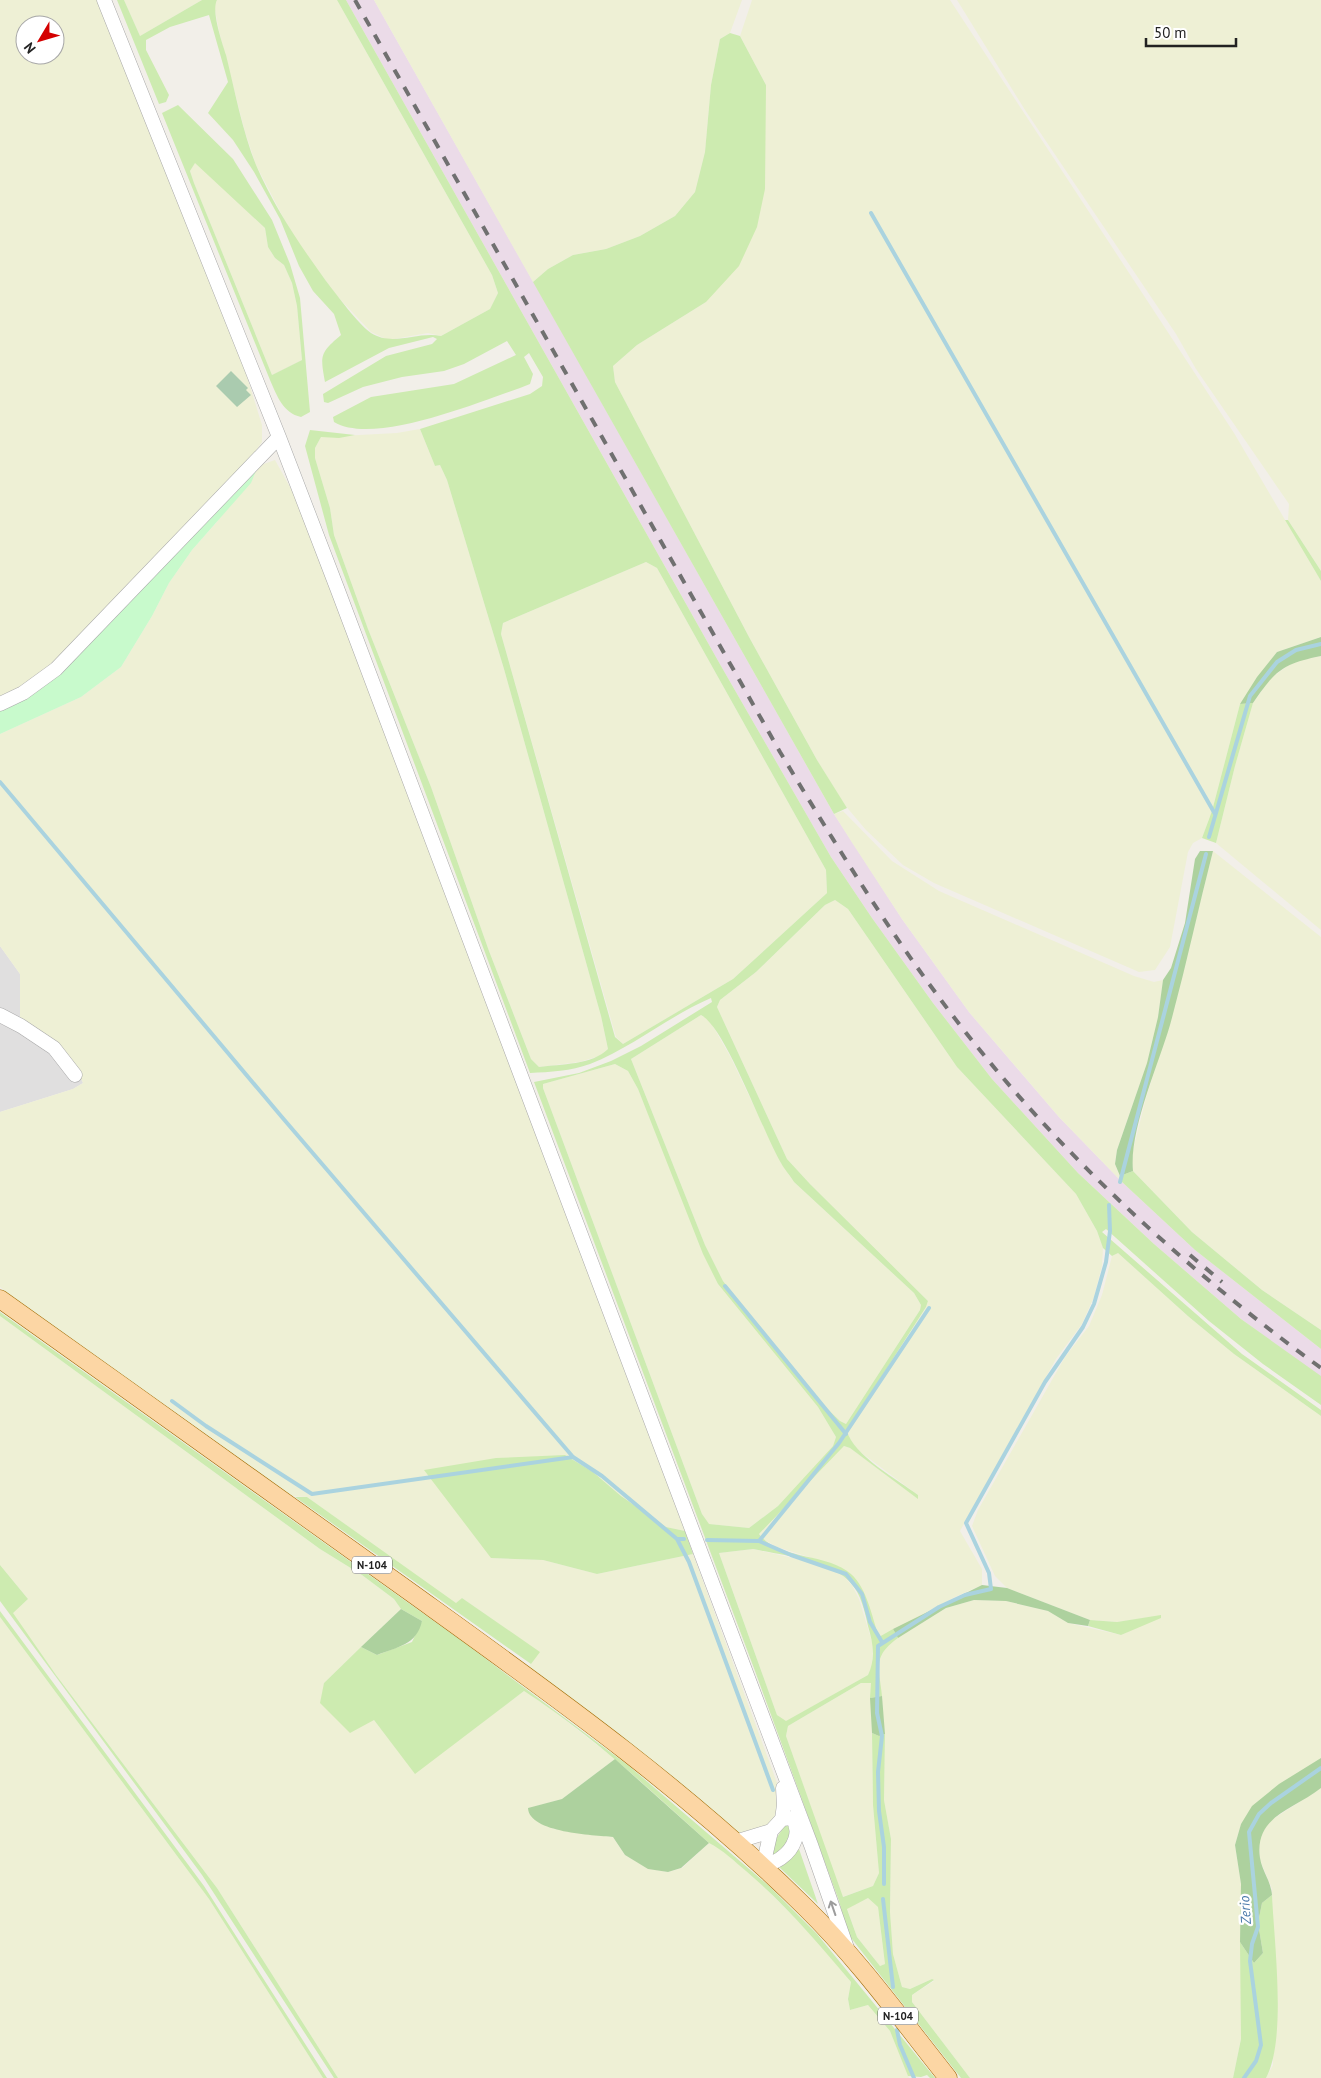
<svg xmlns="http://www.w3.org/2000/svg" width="1321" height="2078" viewBox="0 0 1321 2078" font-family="'PT Sans',sans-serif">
<rect width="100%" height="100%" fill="#f2efe9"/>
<path fill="#e0dfdf" d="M 0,946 L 20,974 L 20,1020 L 73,1062 L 83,1083 L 73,1089 L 0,1112 Z"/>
<path fill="#ebdbe8" d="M 346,0 L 374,0 L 834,814 L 902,919 L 969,1012 L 1010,1060 L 1059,1117 L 1122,1182 L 1195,1250 L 1321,1349 L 1321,1377 L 1241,1319 L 1154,1244 L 1078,1173 L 992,1079 L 933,1003 L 872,918 L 831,857 L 721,666 Z"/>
<path fill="#eef0d5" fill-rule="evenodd" d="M 0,0 L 99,0 L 239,351 L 262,425 L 262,442 L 252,456 L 72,653 L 0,704 ZM 25,25 L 55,25 L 55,55 L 25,55 Z
M 124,0 L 202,0 L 140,36 Z
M 217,0 L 337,0 L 492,275 L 498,293 L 490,309 L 441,336 L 428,333 L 388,340 L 371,332 L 337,296 L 294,238 L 256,165 L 245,132 L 219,31 L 214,5 Z
M 374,0 L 742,0 L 730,33 L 720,39 L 711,85 L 705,152 L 695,192 L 675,216 L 640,236 L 606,249 L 573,255 L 548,269 L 533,282 Z
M 752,0 L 950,0 L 1234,433 L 1321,581 L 1321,637 L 1277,652 L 1240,704 L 1212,811 L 1202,838 L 1193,843 L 1188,852 L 1170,947 L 1155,970 L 1139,972 L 934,883 L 903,865 L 866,830 L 844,804 L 817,760 L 749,637 L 615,382 L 613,366 L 637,345 L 706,302 L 766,85 L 740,36 Z
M 957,0 L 1321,0 L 1321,571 L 1288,520 L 1289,504 L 1196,369 L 1176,334 L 1025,110 Z
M 195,162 L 265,228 L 268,247 L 275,258 L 284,265 L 292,283 L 297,306 L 302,360 L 272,375 L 194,183 L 190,171 Z
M 420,429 L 435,466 L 440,465 L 447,480 L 504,669 L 601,1016 L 608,1049 L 603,1055 L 579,1062 L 539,1067 L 531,1059 L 489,951 L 431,787 L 368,629 L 334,535 L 330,508 L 315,458 L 315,448 L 321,437 L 397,433 Z
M 275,460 L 296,498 L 685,1531 L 666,1527 L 621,1496 L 593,1472 L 564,1455 L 492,1558 L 543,1560 L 597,1574 L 693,1554 L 780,1791 L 779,1811 L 769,1827 L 737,1835 L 527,1669 L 539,1652 L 462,1598 L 456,1604 L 307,1497 L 288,1496 L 47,1326 L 0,1287 L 0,1112 L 73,1089 L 83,1083 L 73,1062 L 20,1020 L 20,974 L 0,946 L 0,734 L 81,697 L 121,667 L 152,616 L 169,583 L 192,550 L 216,523 L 258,466 Z
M 646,562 L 657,568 L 826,870 L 827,893 L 733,979 L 623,1044 L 616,1037 L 501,634 L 503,623 Z
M 1321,656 L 1321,930 L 1216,843 L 1235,766 L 1253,703 L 1271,678 L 1293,662 Z
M 843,811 L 892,861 L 939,891 L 1134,976 L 1154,982 L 1163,980 L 1158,1017 L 1147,1063 L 1117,1150 L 1115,1164 L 1122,1182 L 1059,1117 L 969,1012 L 902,919 L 851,841 L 834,814 Z
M 1213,851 L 1321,937 L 1321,1330 L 1262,1290 L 1192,1232 L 1133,1171 L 1131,1158 L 1146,1098 L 1169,1025 Z
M 835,900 L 848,909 L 957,1067 L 1076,1194 L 1097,1231 L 1103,1248 L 1102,1266 L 1094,1297 L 1082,1324 L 1056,1359 L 960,1531 L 982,1569 L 982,1585 L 955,1597 L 879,1638 L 860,1586 L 851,1574 L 838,1566 L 777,1547 L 763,1539 L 759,1534 L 844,1446 L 850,1448 L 918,1498 L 918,1495 L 859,1451 L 849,1438 L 847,1431 L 926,1307 L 928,1301 L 810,1184 L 787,1159 L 717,1007 L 720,1000 L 756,972 L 825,905 Z
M 701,1015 L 709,1019 L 731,1058 L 781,1163 L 794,1182 L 914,1293 L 921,1305 L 920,1310 L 846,1424 L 840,1421 L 814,1396 L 723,1281 L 705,1245 L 631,1059 Z
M 615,1064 L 628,1071 L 638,1089 L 718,1284 L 818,1407 L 836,1437 L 833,1446 L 778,1506 L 749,1528 L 708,1524 L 702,1514 L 543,1088 L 543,1084 Z
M 1118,1253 L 1189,1317 L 1234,1354 L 1321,1416 L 1321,1758 L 1241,1824 L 1235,1845 L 1241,1884 L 1242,2004 L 1241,2039 L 1233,2078 L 970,2078 L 912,2002 L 912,1995 L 934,1981 L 932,1979 L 910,1989 L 902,1987 L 893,1954 L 890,1913 L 891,1839 L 884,1800 L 885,1734 L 878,1661 L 884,1648 L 898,1638 L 946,1608 L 974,1600 L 1006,1601 L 1048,1611 L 1068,1623 L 1121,1635 L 1160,1616 L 1117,1622 L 1090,1620 L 1007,1588 L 995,1576 L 972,1526 L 978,1510 L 1065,1357 L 1089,1326 L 1102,1295 L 1112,1256 Z
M 0,1316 L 320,1549 L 362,1575 L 394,1599 L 401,1609 L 324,1683 L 374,1720 L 415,1773 L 524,1691 L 547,1706 L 615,1759 L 562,1799 L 529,1808 L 554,1829 L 613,1837 L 625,1855 L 649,1869 L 668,1872 L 682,1868 L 709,1843 L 719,1848 L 758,1881 L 812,1935 L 851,1982 L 848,1999 L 850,2010 L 868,2005 L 890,2031 L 909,2078 L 338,2078 L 217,1888 L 56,1675 L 12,1613 L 28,1599 L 0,1565 Z
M 753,1549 L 819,1564 L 841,1574 L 852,1585 L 859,1599 L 873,1645 L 872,1666 L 868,1675 L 785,1722 L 777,1715 L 719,1553 Z
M 0,1617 L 209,1899 L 323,2078 L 0,2078 Z
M 871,1682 L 873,1805 L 879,1873 L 873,1886 L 842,1897 L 786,1736 L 788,1726 L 861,1683 Z
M 1321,1788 L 1321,2078 L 1266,2078 L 1273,2065 L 1272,1889 L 1260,1860 L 1259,1837 L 1270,1821 Z
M 868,1898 L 878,1907 L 885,1964 L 880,1966 L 857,1937 L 847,1908 Z"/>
<path fill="#cdebb0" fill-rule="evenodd" d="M 117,0 L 124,0 L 140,36 L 202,0 L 217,0 C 211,11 222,42 226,55 C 235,91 242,130 256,165 C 274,207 300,245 326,281 C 337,295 358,324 371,333 C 393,347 418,331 441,336 L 490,309 L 498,293 L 492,275 L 337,0 L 346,0 L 721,666 L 831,857 L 872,918 L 933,1003 L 992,1079 L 1078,1173 L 1154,1244 L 1241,1319 L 1321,1376 L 1321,1405 L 1263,1364 L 1209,1321 L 1106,1229 L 1102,1232 L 1242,1354 L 1321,1410 L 1321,1416 L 1234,1354 L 1189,1317 L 1118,1253 L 1112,1256 L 1103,1248 L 1097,1231 L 1076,1194 L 957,1067 L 848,909 L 835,900 L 825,905 L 756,972 L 720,1000 L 717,1007 L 787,1159 L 810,1184 L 928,1301 L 926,1307 L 847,1431 C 853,1455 898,1480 918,1495 L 918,1499 L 850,1448 L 844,1446 L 759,1534 C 778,1560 827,1553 851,1574 C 867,1588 872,1617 879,1637 L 893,1629 L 898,1638 C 872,1657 879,1667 882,1696 L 870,1698 L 871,1683 L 861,1683 L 788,1726 L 786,1736 L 843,1897 L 873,1886 L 879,1873 L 873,1805 L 872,1733 L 879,1736 L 885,1734 L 884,1800 L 891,1839 L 890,1912 L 893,1954 L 902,1987 L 910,1989 L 932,1979 L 934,1980 L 912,1995 L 912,2002 L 970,2078 L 961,2078 L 848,1934 L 839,1901 L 755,1671 L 534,1082 L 579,1073 L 611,1061 L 641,1046 L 712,1002 L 711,998 C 669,1016 633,1047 590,1064 C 571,1071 550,1072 530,1073 L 329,535 L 305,446 L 310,430 L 355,435 L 339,438 L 321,437 L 315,448 L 315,458 L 330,508 L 334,535 L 368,629 L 431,787 L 489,951 L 531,1059 L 539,1067 C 561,1064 592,1065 608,1049 L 601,1016 L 504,669 L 447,480 L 440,465 L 435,466 L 420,429 L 530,394 L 542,386 L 543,377 L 529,353 L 524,357 L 533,374 L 530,384 L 520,388 C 478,402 374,446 334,422 L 333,417 L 371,397 L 454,384 L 516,355 L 507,341 L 464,364 L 444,371 L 402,377 L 363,387 L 328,403 L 324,402 L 323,394 L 386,356 L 432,344 L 437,339 L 433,337 L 389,348 L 325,382 C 320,355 320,353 341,335 L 334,314 L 313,291 L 299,266 L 280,219 L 254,172 L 233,140 L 208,113 L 228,82 L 209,15 L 170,27 L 146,40 L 146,50 L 169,95 L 166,102 L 159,104 ZM 646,562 L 657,568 L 826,870 L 827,893 L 733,979 L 623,1044 L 615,1037 L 501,634 L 503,623 ZM 701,1015 C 726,1028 763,1133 781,1163 C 784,1169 790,1175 794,1182 L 914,1293 L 921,1305 L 920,1310 L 846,1424 L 840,1421 L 814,1396 L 723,1281 L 705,1245 L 631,1059 ZM 615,1064 L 628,1071 L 638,1089 L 703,1254 L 718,1284 L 818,1407 L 836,1437 L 833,1446 L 778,1506 L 749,1528 L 709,1524 L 702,1514 L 543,1088 L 543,1084 ZM 753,1549 C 782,1555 831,1561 851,1583 C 861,1594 865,1612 868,1626 C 873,1643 876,1658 868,1675 L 786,1721 L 777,1715 L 719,1553 ZM 868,1898 L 878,1907 L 885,1964 L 880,1966 L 857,1937 L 847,1909 Z
M 730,33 L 740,36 L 766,85 L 765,189 L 757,227 L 739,266 L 706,302 L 637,345 L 613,366 L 615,382 L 749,637 L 817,760 L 847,808 L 834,814 L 533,282 L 548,269 L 573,255 L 606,249 L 640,236 L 675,216 L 695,192 L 705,152 L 711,85 L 720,39 Z
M 178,105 L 233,159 L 272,220 L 290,264 L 300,298 L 310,412 L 301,417 C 283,413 277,396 270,380 L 162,113 ZM 195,163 L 265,228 L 268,247 L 275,258 L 284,265 L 292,283 L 297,306 L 302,360 L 272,375 L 194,183 L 190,171 Z
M 1285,520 L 1288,520 L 1321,571 L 1321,581 Z
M 1253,703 L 1235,766 L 1216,843 L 1202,838 L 1212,811 L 1240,704 Z
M 1133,1171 L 1192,1232 L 1262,1290 L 1321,1330 L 1321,1349 L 1195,1250 L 1122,1182 L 1120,1176 Z
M 0,1312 L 466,1644 L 629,1766 L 769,1886 L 817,1934 L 935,2078 L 930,2078 L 927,2075 L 921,2077 L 908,2076 L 890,2031 L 868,2005 L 850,2010 L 848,1999 L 851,1982 C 818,1943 785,1904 746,1871 C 734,1861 723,1850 709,1843 C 650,1790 591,1734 524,1691 L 415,1774 L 374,1720 L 350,1733 L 320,1703 L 324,1683 L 361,1647 L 377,1655 L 412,1642 L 422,1621 L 401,1609 L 394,1599 L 362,1575 L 320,1549 L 0,1316 Z
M 565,1455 L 593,1472 L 621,1496 L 666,1527 L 685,1531 L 693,1554 L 597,1574 L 543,1560 L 491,1558 L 424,1470 L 496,1458 Z
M 295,1497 L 307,1497 L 456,1603 L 462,1598 L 540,1652 L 531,1664 Z
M 0,1565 L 28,1599 L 13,1613 L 56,1675 L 217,1888 L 338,2078 L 334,2078 L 202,1875 L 0,1601 Z
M 0,1611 L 204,1886 L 327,2078 L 323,2078 L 209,1899 L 0,1617 Z
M 1161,1615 L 1161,1618 L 1121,1635 L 1088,1626 L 1090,1620 L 1117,1622 Z
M 788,1824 C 797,1838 783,1850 772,1857 L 770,1848 L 785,1825 Z
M 799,1849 L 818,1904 L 779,1867 Z
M 1272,1895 C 1274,1942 1287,2039 1266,2078 L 1233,2078 L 1241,2039 L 1240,1942 L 1254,1963 L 1263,1953 L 1258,1923 L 1262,1903 Z"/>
<path fill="#add19e" d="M 1321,637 L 1321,656 C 1282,664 1276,670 1253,703 L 1240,704 L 1257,677 L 1277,652 Z
M 1200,851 L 1213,851 C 1198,909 1186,967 1170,1025 C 1158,1066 1129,1130 1133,1171 L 1120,1176 L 1115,1164 L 1117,1150 L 1147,1063 L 1158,1017 L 1163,980 L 1171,968 L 1185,923 L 1195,859 Z
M 982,1585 L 1007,1588 L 1090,1620 L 1088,1626 L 1068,1623 L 1048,1611 L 1006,1601 L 974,1600 L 946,1608 L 898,1638 L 893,1629 Z
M 401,1609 L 422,1621 C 417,1645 397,1647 377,1655 L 361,1647 Z
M 882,1696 L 885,1734 L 879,1736 L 872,1733 L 870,1698 Z
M 1321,1758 L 1321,1788 C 1293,1810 1254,1816 1260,1858 C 1262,1871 1271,1881 1272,1895 L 1262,1903 L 1258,1923 L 1263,1953 L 1254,1963 L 1240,1942 L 1241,1884 L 1235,1845 L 1241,1824 L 1252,1806 L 1279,1784 Z
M 615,1759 L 709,1843 L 681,1868 L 668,1872 L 648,1869 L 625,1855 L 613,1837 C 594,1835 529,1833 528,1808 L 562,1799 Z"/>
<path fill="#aacbaf" d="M 231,371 L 248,388 L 246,390 L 251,395 L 237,407 L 216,386 Z"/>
<path fill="#c8facc" d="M 258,466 L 251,483 L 192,550 L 169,583 L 152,616 L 121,667 L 81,697 L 0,734 L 0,710 L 44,686 L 79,655 Z"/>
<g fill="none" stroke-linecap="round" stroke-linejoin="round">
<path stroke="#aad3df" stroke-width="4" d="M 871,213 L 1215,814
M 0,782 L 281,1116 L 573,1457 L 602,1476 L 677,1539 L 684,1539
M 1209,837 L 1250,696 L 1277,662 L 1296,650 L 1321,644
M 1120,1182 L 1206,854
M 725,1286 L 846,1434
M 172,1401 L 206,1426 L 312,1494 L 573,1457
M 677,1539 L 689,1562 L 773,1790
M 707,1540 L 759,1541 L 791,1555 L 846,1574 L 862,1594 L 870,1622 L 882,1642
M 759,1541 L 839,1443 L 929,1308
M 884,1884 L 884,1847 L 879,1811 L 878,1772 L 882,1736 L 877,1713 L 878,1646 L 939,1607 L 965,1595 L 991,1589 L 989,1573 L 966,1523 L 1045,1382 L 1083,1327 L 1094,1304 L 1106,1262 L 1110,1231 L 1109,1205
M 883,1899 L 893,1987
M 897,2030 L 900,2045 L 914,2078
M 1244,2078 L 1256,2061 L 1261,2045 L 1250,1961 L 1252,1944 L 1258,1927 L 1249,1832 L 1259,1814 L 1271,1803 L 1321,1768"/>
<g stroke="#a9a9a9" stroke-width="15">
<path id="minor" d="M 104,0 L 279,437 L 337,588 L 811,1845 L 847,1948
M 0,704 L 23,693 L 56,669 L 279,437
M 0,1015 L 21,1026 L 54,1048 L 75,1075
M 782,1819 L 792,1818 C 802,1831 794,1849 781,1858 C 776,1862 768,1864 763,1866 L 771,1831 L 782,1819 L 784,1805 L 783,1788
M 735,1842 L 771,1831"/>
</g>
<g stroke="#a06b00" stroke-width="19">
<path id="major" d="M 0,1299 C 138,1397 276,1496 413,1594 C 549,1692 686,1789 805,1907 C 858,1959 902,2020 948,2078"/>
</g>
<use href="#minor" stroke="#fff" stroke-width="14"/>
<use href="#major" stroke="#fcd6a4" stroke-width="18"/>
<path stroke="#707070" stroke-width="4" stroke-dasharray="10 10" stroke-linecap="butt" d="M 355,0 L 780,752 C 830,835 880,918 938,996 C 1044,1140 1177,1263 1321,1368
M 1190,1255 L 1222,1282"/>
</g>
<defs><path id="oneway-shaft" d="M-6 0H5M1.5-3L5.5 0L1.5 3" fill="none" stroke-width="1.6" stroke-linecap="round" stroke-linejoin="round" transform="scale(1.25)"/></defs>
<use stroke="#9c9c9c" href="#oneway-shaft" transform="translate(833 1908) rotate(-109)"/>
<g text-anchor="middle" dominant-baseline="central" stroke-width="4.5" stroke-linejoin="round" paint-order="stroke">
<g fill="#fff" stroke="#646464" stroke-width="1">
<rect x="352" y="1556.5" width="40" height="17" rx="4"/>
<rect x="878" y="2007.5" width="40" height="17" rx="4"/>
</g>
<g font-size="11" font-weight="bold" fill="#222">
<text x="372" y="1565">N-104</text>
<text x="898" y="2016">N-104</text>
</g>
<g font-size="14" font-style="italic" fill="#4a7aab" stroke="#fff">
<text transform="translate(1245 1910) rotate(-94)">Zerio</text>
</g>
</g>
<g transform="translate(40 40) rotate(232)"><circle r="24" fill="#ffffff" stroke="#a7a7a7"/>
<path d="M0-4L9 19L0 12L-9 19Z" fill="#d40000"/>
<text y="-8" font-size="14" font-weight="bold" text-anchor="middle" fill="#222222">N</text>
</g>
<path d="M1146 38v8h90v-8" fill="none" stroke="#222222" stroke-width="2.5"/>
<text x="1154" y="38" font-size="15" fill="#222222" stroke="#ffffff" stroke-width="4" paint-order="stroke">50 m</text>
</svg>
